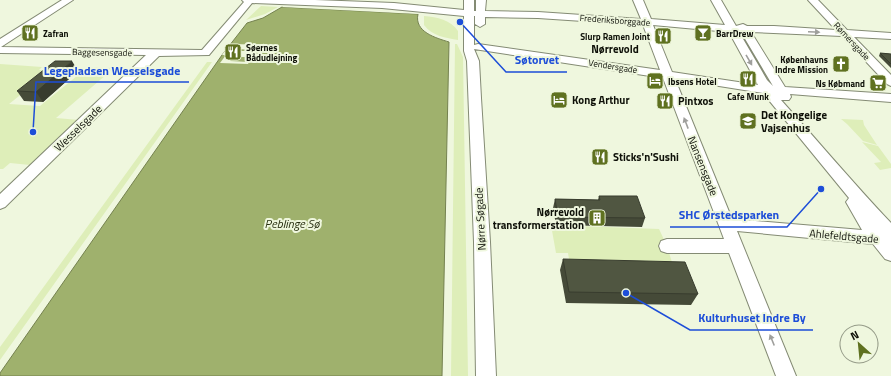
<svg xmlns="http://www.w3.org/2000/svg" width="891" height="376" viewBox="0 0 891 376" font-family="'Titillium Web',sans-serif">
<rect width="100%" height="100%" fill="#eff7de"/>
<path fill="#deeeb9" d="M 261,6 L 278,7 L 265,14 L 246,20 Z
M 424,16 C 437,17 451,20 458,31 L 458,40 C 446,38 432,36 424,25 Z
M 455,44 L 457,44 L 463,57 L 468,376 L 451,376 Z
M 207,62 L 212,62 L 0,360 L 0,347 Z
M 0,64 L 42,67 L 39,70 L 52,70 L 9,104 L 40,106 L 88,67 L 114,68 L 56,118 L 79,120 L 30,165 L 10,163 L 3,169 L 0,169 Z
M 841,119 L 863,120 L 864,125 L 877,145 L 863,141 L 847,124 Z
M 862,142 L 878,146 L 891,164 L 891,168 L 880,170 L 874,163 L 881,162 Z
M 551,225 L 659,229 L 667,246 L 674,269 L 570,265 L 568,253 L 556,253 Z"/>
<path fill="#9fb16d" stroke="#74814f" d="M 282,7 L 418,14 C 414,32 436,38 449,42 L 442,376 L 0,376 L 0,373 L 222,55 L 247,23 L 263,18 Z"/>
<path fill="#eff7de" d="M 284,5 L 286,5 L 419,13 L 418,14 L 282,7 Z
M 235,44 L 260,45 L 259,47 L 255,46 L 253,50 L 238,49 L 237,51 L 254,51 L 250,57 L 233,57 L 230,61 L 249,62 L 248,64 L 220,63 L 226,55 L 222,55 L 224,52 L 229,52 Z"/>
<g fill="none" stroke-linecap="round" stroke-linejoin="round">
<g stroke="#848b74" stroke-width="2">
<path id="minor" d="M 62,0 L 73,0 L 1,47 L 202,50 L 244,2 L 242,0 L 315,0 L 394,3 L 464,10 L 464,0 L 474,0 L 474,11 L 476,11 L 476,0 L 486,0 L 485,11 L 538,12 L 641,19 L 633,0 L 643,0 L 651,19 L 725,25 L 711,0 L 721,0 L 736,26 L 743,24 L 747,26 L 774,26 L 836,30 L 808,0 L 818,0 L 847,30 L 891,33 L 891,39 L 854,37 L 891,75 L 891,86 L 887,84 L 842,36 L 751,32 L 785,87 L 891,94 L 891,102 L 790,94 L 791,97 L 789,100 L 781,100 C 818,141 853,183 891,223 L 891,261 L 885,259 L 873,244 L 737,231 L 796,376 L 776,376 L 729,253 L 667,253 L 661,251 L 659,246 L 661,241 L 667,239 L 724,239 L 663,78 L 474,49 L 479,61 L 481,98 L 490,242 L 496,376 L 476,376 L 474,242 L 467,61 L 464,51 L 464,16 L 382,8 L 252,3 L 209,55 L 159,56 L 5,207 L 0,209 L 0,194 L 146,55 L 0,53 L 0,39 ZM 474,16 L 475,16 L 475,24 L 480,27 L 485,24 L 485,17 L 538,18 L 643,25 L 660,70 L 478,44 L 474,45 ZM 653,25 L 729,32 L 758,85 L 672,72 ZM 739,32 L 741,32 L 773,86 L 767,80 ZM 675,79 L 763,93 L 849,198 L 846,202 L 862,230 L 732,219 Z"/>
</g>
<use href="#minor" fill="#fff" fill-rule="evenodd"/>
</g>
<path fill="#454a38" d="M 880,53 L 891,54 L 891,68 L 879,56 Z
M 78,71 L 43,102 L 24,101 L 17,91 Z
M 599,196 L 645,218 L 642,227 L 556,225 L 553,208 L 555,199 L 598,200 Z
M 563,259 L 698,294 L 691,305 L 566,303 L 560,270 Z"/>
<path fill="#383c2e" d="M 72,61 L 78,71 L 43,102 L 36,92 Z"/>
<path fill="#505641" stroke="#383c2e" d="M 880,53 L 891,54 L 891,64 Z
M 55,61 L 72,61 L 36,92 L 17,91 Z
M 599,196 L 637,196 L 645,218 L 558,217 L 555,199 L 600,200 Z
M 563,259 L 685,262 L 698,294 L 569,292 Z"/>
<defs><path id="oneway-solid" d="M-6-.8H1V-3.2L6.5 0L1 3.2V.8H-6Z"/></defs>
<g fill="#9f9f9c">
<use href="#oneway-solid" transform="translate(814 32) rotate(3)"/>
<use href="#oneway-solid" transform="translate(749 60) rotate(60)"/>
<use href="#oneway-solid" transform="translate(686 123) rotate(-111)"/>
<use href="#oneway-solid" transform="translate(772 340) rotate(-112)"/>
</g>
<defs>
<g id="restaurant-square" transform="scale(0.9)"><rect x="-9" y="-9" width="18" height="18" rx="4" fill="#5f7120" stroke="#eff7de"/><path d="M-5-6h1v4h1v-4h1v4h1v-4h1v5L-1.5 .5V6h-2V.5L-5-1ZM5-6V6H3V1.5H1.5Q1.5-4 5-6Z" fill="#fff"/></g>
<g id="bar-square" transform="scale(0.9)"><rect x="-9" y="-9" width="18" height="18" rx="4" fill="#5f7120" stroke="#eff7de"/><path d="M-6-5H6L.8 .8V4.5H3.5V6h-7V4.5H-.8V.8Z" fill="#fff"/></g>
<g id="church-square" transform="scale(0.9)"><rect x="-9" y="-9" width="18" height="18" rx="4" fill="#5f7120" stroke="#eff7de"/><path d="M-1.2-6h2.4v3.5h3.3v2.4h-3.3V6h-2.4V-.1h-3.3v-2.4h3.3Z" fill="#fff"/></g>
<g id="hotel-square" transform="scale(0.9)"><rect x="-9" y="-9" width="18" height="18" rx="4" fill="#5f7120" stroke="#eff7de"/><path d="M-6-4.5h1.5V1H6V5H4.5V3h-9V5H-6ZM-4 0a1.8 1.8 0 1 1 3.6 0ZM.5 0V-2.5h3Q6-2.5 6 0Z" fill="#fff"/></g>
<g id="supermarket-square" transform="scale(0.9)"><rect x="-9" y="-9" width="18" height="18" rx="4" fill="#5f7120" stroke="#eff7de"/><path d="M-6-5.5h2.5l.6 2H6L4.5 2H-2.5L-4.4-4H-6ZM-1.5 3.2a1.3 1.3 0 1 0 .1 0ZM3 3.2a1.3 1.3 0 1 0 .1 0Z" fill="#fff"/></g>
<g id="school-square" transform="scale(0.9)"><rect x="-9" y="-9" width="18" height="18" rx="4" fill="#5f7120" stroke="#eff7de"/><path d="M0-5L7-2L0 1L-7-2ZM-4 1L0 2.5L4 1V4Q0 6-4 4Z" fill="#fff"/></g>
<g id="building-square" transform="scale(0.9)"><rect x="-9" y="-9" width="18" height="18" rx="4" fill="#5f7120" stroke="#eff7de"/><path d="M-4-6H4V6H1V3H-1V6H-4ZM-2.5-4.3h1.7v1.8h-1.7ZM.8-4.3h1.7v1.8H.8ZM-2.5-1h1.7V.8h-1.7ZM.8-1h1.7V.8H.8Z" fill="#fff"/></g>
</defs>
<g fill-rule="evenodd">
<use href="#restaurant-square" x="30" y="33"/>
<use href="#bar-square" x="703" y="33"/>
<use href="#restaurant-square" x="663" y="36"/>
<use href="#restaurant-square" x="233" y="52"/>
<use href="#church-square" x="841" y="64"/>
<use href="#restaurant-square" x="748" y="79"/>
<use href="#hotel-square" x="655" y="81"/>
<use href="#supermarket-square" x="878" y="83"/>
<use href="#hotel-square" x="559" y="100"/>
<use href="#restaurant-square" x="665" y="101"/>
<use href="#school-square" x="748" y="121"/>
<use href="#restaurant-square" x="600" y="157"/>
<use href="#building-square" x="597" y="218"/>
</g>
<g text-anchor="middle" dominant-baseline="central" stroke-width="4" stroke-linejoin="round" paint-order="stroke">
<g font-size="9" fill="#0e1008" stroke="#eff7de">
<text transform="translate(615 20) rotate(4)">Frederiksborggade</text>
<text transform="translate(852 41) rotate(47)">Rømersgade</text>
<text transform="translate(102 52) rotate(1)">Baggesensgade</text>
<text transform="translate(613 66) rotate(9)">Vendersgade</text>
</g>
<g font-size="9" font-weight="bold" fill="#0e1008" stroke="#eff7de" text-anchor="start">
<text x="43" y="33">Zafran</text>
<text x="716" y="33">BarrDrew</text>
<text x="650" y="36" text-anchor="end">Slurp Ramen Joint</text>
<text x="246" y="47">Søernes<tspan x="246" dy="10">Bådudlejning</tspan></text>
<text x="828" y="59" text-anchor="end">Københavns<tspan x="828" dy="10">Indre Mission</tspan></text>
<text x="668" y="81">Ibsens Hotel</text>
<text x="865" y="83" text-anchor="end">Ns Købmand</text>
<text x="748" y="96" text-anchor="middle">Cafe Munk</text>
</g>
<g font-size="11" font-weight="bold" fill="#0e1008" stroke="#eff7de">
<text x="615" y="49">Nørrevold</text>
</g>
<g font-size="11" font-weight="bold" fill="#0e1008" stroke="#eff7de" text-anchor="start">
<text x="572" y="100">Kong Arthur</text>
<text x="678" y="101">Pintxos</text>
<text x="761" y="115">Det Kongelige<tspan x="761" dy="13">Vajsenhus</tspan></text>
<text x="613" y="157">Sticks'n'Sushi</text>
<text x="584" y="212" text-anchor="end">Nørrevold<tspan x="584" dy="13">transformerstation</tspan></text>
</g>
<g font-size="11" fill="#0e1008" stroke="#eff7de">
<text transform="translate(78 128) rotate(-44)">Wesselsgade</text>
<text transform="translate(703 166) rotate(68)">Nansensgade</text>
<text transform="translate(480 219) rotate(-93)">Nørre Søgade</text>
<text transform="translate(844 236) rotate(5)">Ahlefeldtsgade</text>
</g>
<g font-size="12" font-style="italic" fill="#272e10" stroke="#eff7de">
<text x="292" y="223">Peblinge Sø</text>
</g>
</g>
<path fill="none" stroke="#1d4ed8" stroke-width="1.5" d="M460 22L506 72H567M33 132L36 82H189M821 189L787 227H670M626 293L690 330H813"/>
<g fill="#1d4ed8" stroke="#eff7de" stroke-width="1.5">
<circle cx="460" cy="22" r="4"/>
<circle cx="33" cy="132" r="4"/>
<circle cx="821" cy="189" r="4"/>
<circle cx="626" cy="293" r="4"/>
</g>
<g font-size="12" text-anchor="middle" font-weight="bold" fill="#1d4ed8" stroke="#eff7de" stroke-width="4" stroke-linejoin="round" paint-order="stroke">
<text x="537" y="64">Søtorvet</text>
<text x="112" y="75">Legepladsen Wesselsgade</text>
<text x="729" y="219">SHC Ørstedsparken</text>
<text x="752" y="322">Kulturhuset Indre By</text>
</g>
<g transform="translate(859 344) rotate(333)"><circle r="19" fill="#eff7de" stroke="#959b88"/>
<path d="M0-3L7 15L0 10L-7 15Z" fill="#5f7120"/>
<text y="-6" font-size="11" font-weight="bold" text-anchor="middle" fill="#0e1008">N</text>
</g>
</svg>
